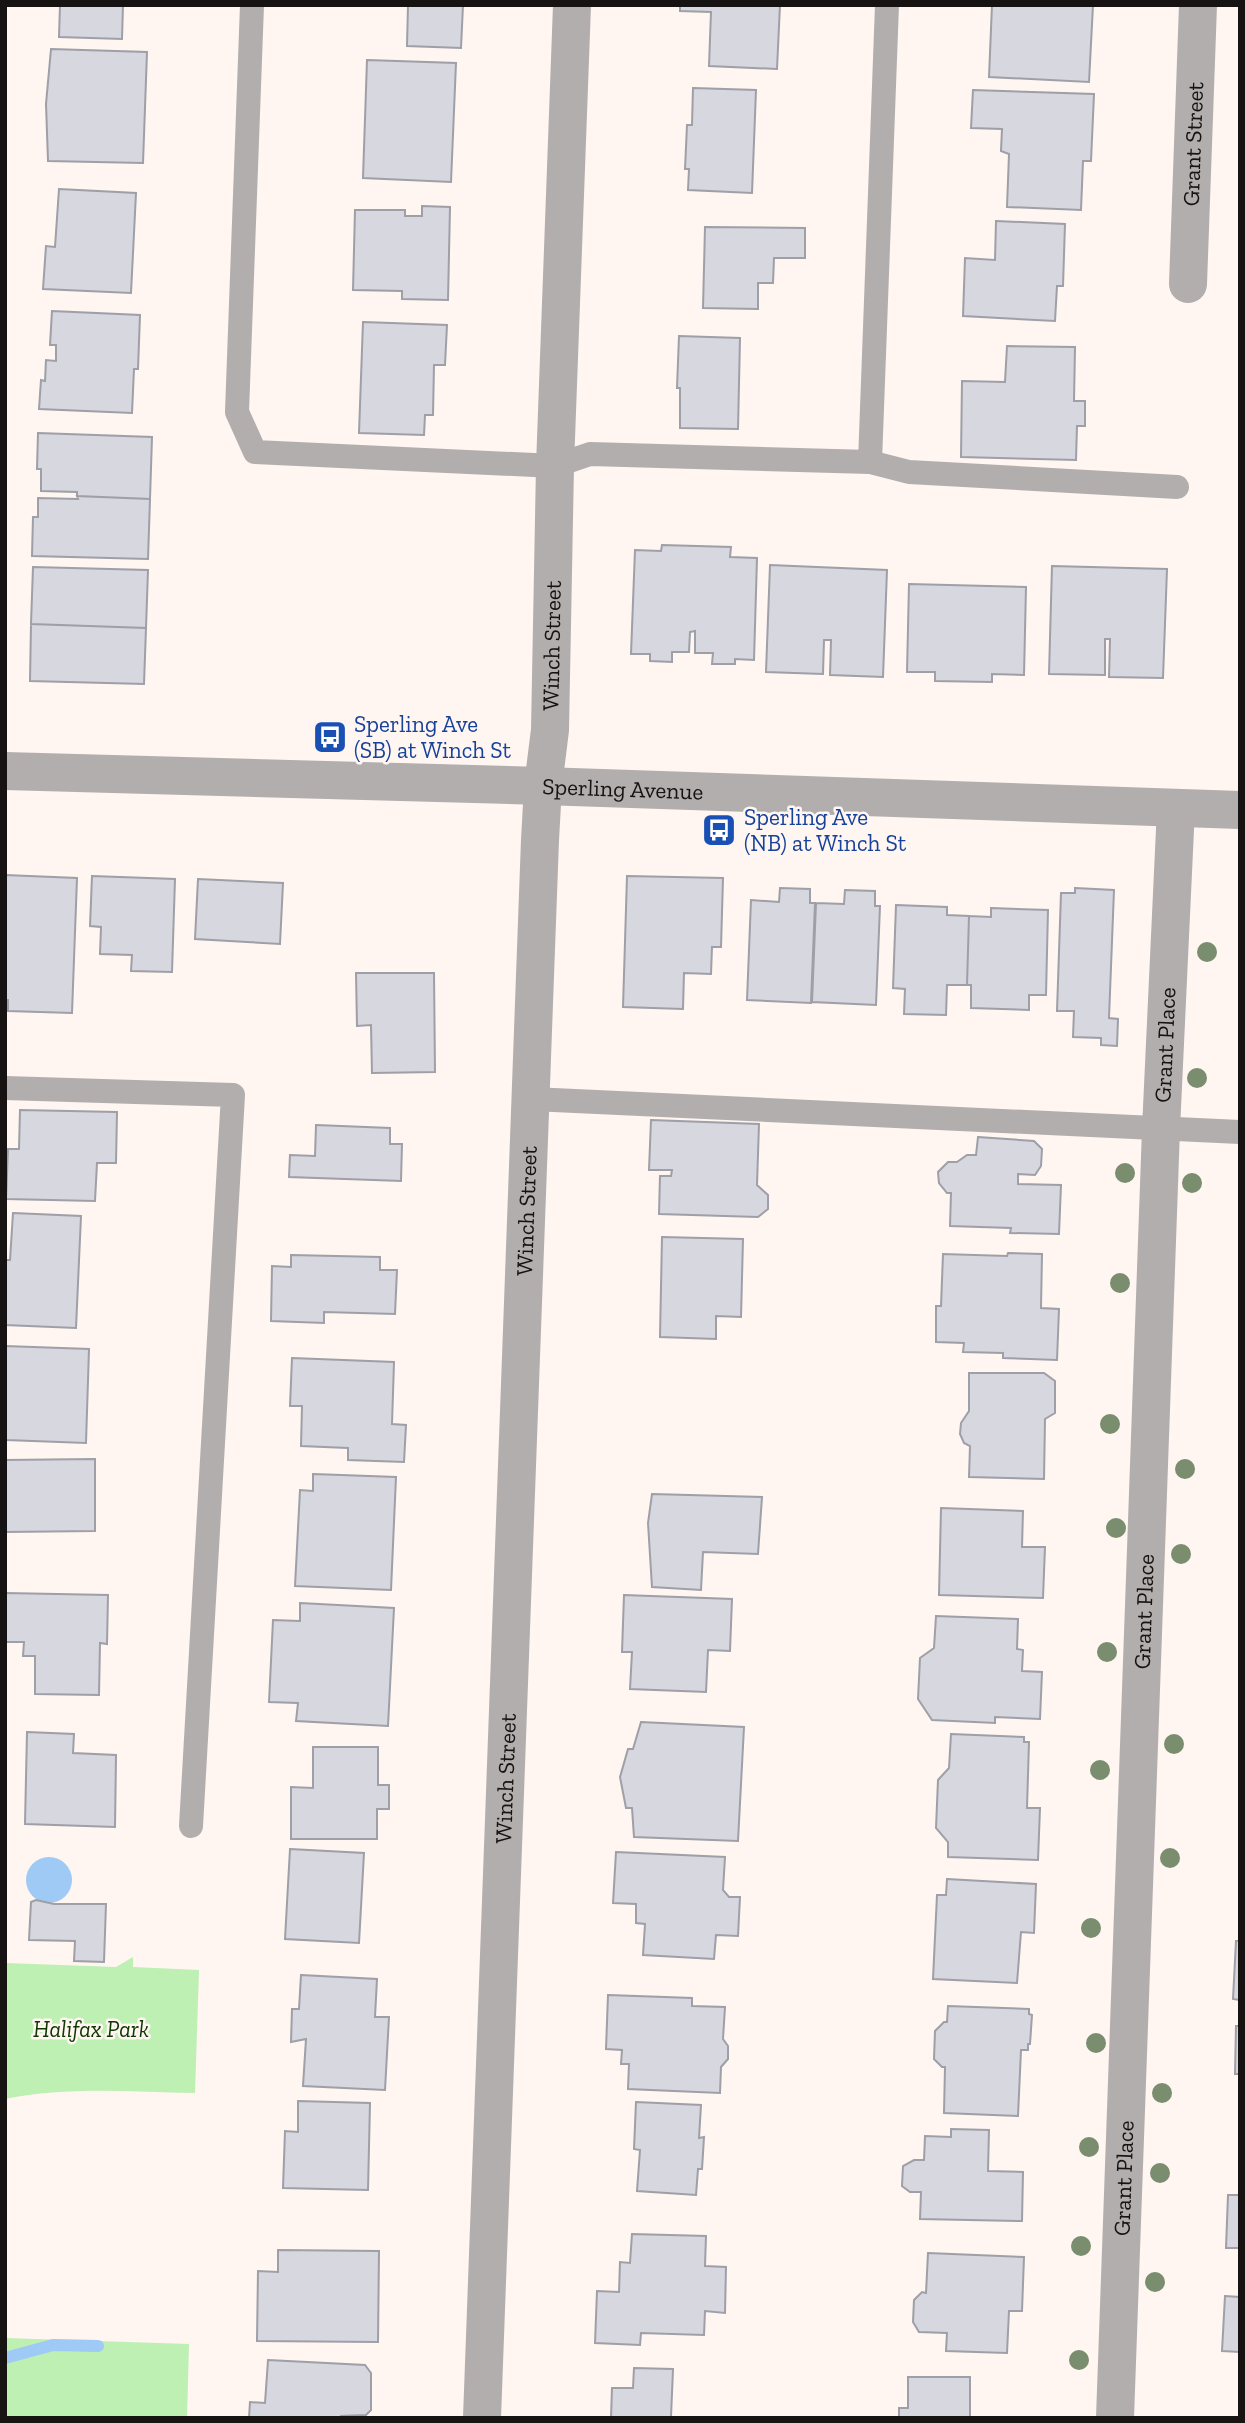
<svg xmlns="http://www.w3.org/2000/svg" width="1245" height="2423" viewBox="0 0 1245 2423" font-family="'Zilla Slab',serif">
<rect width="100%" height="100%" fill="#fff5f1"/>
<path fill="#beefb3" d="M 133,1957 L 133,1967 L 199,1970 L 195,2093 C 133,2092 67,2086 5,2099 L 5,1963 L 116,1967 Z
M 5,2338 L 189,2344 L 187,2418 L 5,2418 Z"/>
<path fill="#9fcaf5" d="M26 1880a23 23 0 1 1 46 0a23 23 0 1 1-46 0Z"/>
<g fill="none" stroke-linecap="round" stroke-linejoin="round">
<path stroke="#9fcaf5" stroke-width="12" d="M 5,2358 L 53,2345 L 98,2346"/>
</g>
<path fill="#d6d7df" stroke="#9e9fa7" stroke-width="2" d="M 60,5 L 123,5 L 122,39 L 59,37 Z
M 408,5 L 463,5 L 461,48 L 407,46 Z
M 680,5 L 780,5 L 777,69 L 709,66 L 711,12 L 680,11 Z
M 992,5 L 1093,5 L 1089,82 L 989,77 Z
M 51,49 L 147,52 L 143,163 L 48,161 L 46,104 Z
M 367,60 L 456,63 L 451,182 L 363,178 Z
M 693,88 L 756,90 L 752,193 L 688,190 L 689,169 L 685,169 L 687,125 L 692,125 Z
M 973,90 L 1094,94 L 1091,161 L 1083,161 L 1081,210 L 1007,207 L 1009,154 L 1001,151 L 1002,129 L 971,128 Z
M 59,189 L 136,193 L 131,293 L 43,289 L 46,246 L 55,247 Z
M 422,206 L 450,207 L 448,300 L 402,299 L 402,291 L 353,290 L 355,210 L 405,210 L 405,216 L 422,216 Z
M 996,221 L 1065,224 L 1063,286 L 1057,286 L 1055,321 L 963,316 L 965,258 L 995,260 Z
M 705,227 L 805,228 L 805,258 L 774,258 L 773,283 L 758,283 L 758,309 L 703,308 Z
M 52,311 L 140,315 L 138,369 L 134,369 L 132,413 L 39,409 L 41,380 L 45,381 L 46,360 L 56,361 L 56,345 L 50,345 Z
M 363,322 L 447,325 L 445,365 L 434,365 L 433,415 L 425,415 L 424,435 L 359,433 Z
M 679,336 L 740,338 L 738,429 L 680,428 L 680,388 L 677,388 Z
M 1007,346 L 1075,347 L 1074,401 L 1085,401 L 1085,426 L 1077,426 L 1076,460 L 961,457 L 962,381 L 1005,382 Z
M 38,433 L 152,437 L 150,499 L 77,496 L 77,492 L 41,491 L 41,469 L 37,469 Z
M 77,496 L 150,499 L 148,559 L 32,556 L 33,517 L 38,517 L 38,498 L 78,499 Z
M 662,545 L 731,547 L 730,557 L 757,558 L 754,660 L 735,659 L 735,664 L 712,664 L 713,653 L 695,653 L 695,631 L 690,632 L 689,652 L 672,652 L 672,662 L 650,661 L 650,654 L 631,654 L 635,550 L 661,551 Z
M 770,565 L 887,570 L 883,677 L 830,675 L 831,640 L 824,640 L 823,674 L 766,672 Z
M 1052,566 L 1167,569 L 1163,678 L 1109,677 L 1110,639 L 1105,639 L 1105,675 L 1049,674 Z
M 33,567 L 148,570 L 146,628 L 31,624 Z
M 909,584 L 1026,587 L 1024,675 L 992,674 L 992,682 L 935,681 L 935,672 L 907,672 Z
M 31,624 L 146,628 L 144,684 L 30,681 Z
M 5,875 L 77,878 L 72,1013 L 8,1011 L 8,1000 L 5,1000 Z
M 92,876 L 175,879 L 172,972 L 131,971 L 132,955 L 100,954 L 101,927 L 90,926 Z
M 627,876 L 723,878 L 721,947 L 712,947 L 711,974 L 684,973 L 683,1009 L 623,1007 Z
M 198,879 L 283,883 L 280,944 L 195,939 Z
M 780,888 L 810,889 L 810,903 L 815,903 L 811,1003 L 747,1000 L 751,900 L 779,902 Z
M 1075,888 L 1114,890 L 1109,1018 L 1118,1019 L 1117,1046 L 1101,1045 L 1101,1038 L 1073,1037 L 1074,1011 L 1057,1011 L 1061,893 L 1075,893 Z
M 845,890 L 875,891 L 875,906 L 880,906 L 876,1005 L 812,1002 L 816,903 L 844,904 Z
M 896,905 L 947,907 L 947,915 L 969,916 L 967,985 L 947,985 L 946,1015 L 904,1014 L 905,989 L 893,988 Z
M 991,908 L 1048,910 L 1046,995 L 1029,995 L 1029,1010 L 971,1008 L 971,985 L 967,985 L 969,916 L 991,917 Z
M 356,973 L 434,973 L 435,1072 L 372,1073 L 371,1025 L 357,1026 Z
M 20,1110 L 117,1112 L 116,1163 L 97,1163 L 95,1201 L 6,1199 L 8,1149 L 19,1149 Z
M 651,1120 L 759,1124 L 757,1185 L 768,1195 L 768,1209 L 758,1217 L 659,1214 L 660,1176 L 671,1176 L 672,1170 L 649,1170 Z
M 316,1125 L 390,1128 L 390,1144 L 402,1144 L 401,1181 L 289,1177 L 290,1155 L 315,1156 Z
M 978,1137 L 1034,1141 L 1042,1149 L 1041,1166 L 1035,1175 L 1018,1174 L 1018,1184 L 1061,1185 L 1059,1234 L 1010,1233 L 1011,1228 L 950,1226 L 951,1193 L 947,1193 L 939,1183 L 938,1172 L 948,1162 L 957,1162 L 967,1155 L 976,1155 Z
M 13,1213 L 81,1216 L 76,1328 L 5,1325 L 5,1260 L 10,1260 Z
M 662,1237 L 743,1239 L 741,1317 L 716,1316 L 716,1339 L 660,1337 Z
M 1008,1253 L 1042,1254 L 1041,1308 L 1059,1309 L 1057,1360 L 1003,1358 L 1003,1353 L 963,1352 L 964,1343 L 936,1342 L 936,1306 L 941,1306 L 943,1254 L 1007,1256 Z
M 291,1255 L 380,1257 L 380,1270 L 397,1270 L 395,1314 L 324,1312 L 324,1323 L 271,1321 L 272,1266 L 291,1267 Z
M 5,1346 L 89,1349 L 86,1443 L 6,1440 Z
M 292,1358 L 394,1362 L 392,1424 L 406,1425 L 404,1462 L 348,1460 L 348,1448 L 301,1446 L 302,1406 L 290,1406 Z
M 969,1373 L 1044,1373 L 1055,1381 L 1055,1413 L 1045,1419 L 1044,1479 L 969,1477 L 970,1446 L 964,1443 L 960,1434 L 961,1423 L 969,1411 Z
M 95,1459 L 95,1531 L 5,1532 L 5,1460 Z
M 313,1474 L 396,1477 L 391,1590 L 295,1586 L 300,1490 L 313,1491 Z
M 652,1494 L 762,1497 L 758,1554 L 703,1552 L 701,1590 L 652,1587 L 648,1523 Z
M 941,1508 L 1023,1511 L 1022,1547 L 1045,1547 L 1043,1598 L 939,1595 Z
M 5,1593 L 108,1595 L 107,1644 L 100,1643 L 99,1695 L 35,1694 L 35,1656 L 23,1656 L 24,1642 L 5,1642 Z
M 624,1595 L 732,1599 L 730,1651 L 708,1650 L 706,1692 L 630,1689 L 632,1652 L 622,1652 Z
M 300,1603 L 394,1608 L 388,1726 L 296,1721 L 298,1703 L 269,1702 L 273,1620 L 300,1621 Z
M 936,1616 L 1018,1619 L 1017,1649 L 1023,1650 L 1022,1671 L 1042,1672 L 1040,1719 L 995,1717 L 995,1723 L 932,1720 L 918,1699 L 920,1658 L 934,1648 Z
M 641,1722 L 744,1727 L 738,1841 L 634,1837 L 632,1808 L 626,1808 L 620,1777 L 628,1749 L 633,1749 Z
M 27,1732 L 74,1734 L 73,1753 L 116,1755 L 115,1827 L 25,1824 Z
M 951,1734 L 1024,1737 L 1024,1742 L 1029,1742 L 1027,1808 L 1040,1808 L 1038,1860 L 948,1857 L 948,1842 L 936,1828 L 938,1780 L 949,1768 Z
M 313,1747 L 378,1747 L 378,1785 L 389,1785 L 389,1809 L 377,1809 L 377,1839 L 291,1839 L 291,1787 L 313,1788 Z
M 290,1849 L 364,1853 L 359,1943 L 285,1939 Z
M 616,1852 L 725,1857 L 723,1890 L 729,1897 L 740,1897 L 738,1936 L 716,1935 L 714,1959 L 643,1955 L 645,1924 L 636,1923 L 636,1904 L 613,1903 Z
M 947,1879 L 1036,1884 L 1034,1933 L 1021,1932 L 1017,1983 L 933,1979 L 937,1895 L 946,1895 Z
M 36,1900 L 54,1904 L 106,1904 L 104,1962 L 74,1961 L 75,1941 L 29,1940 L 31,1902 Z
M 1236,1941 L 1240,1941 L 1240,2000 L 1233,1999 Z
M 301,1975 L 377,1979 L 375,2017 L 389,2017 L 385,2090 L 303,2086 L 306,2039 L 291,2042 L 292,2009 L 299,2009 Z
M 608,1995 L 692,1998 L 692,2006 L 725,2007 L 723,2039 L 728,2046 L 728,2059 L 721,2067 L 720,2093 L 628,2089 L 629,2064 L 621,2064 L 622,2050 L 606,2049 Z
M 948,2006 L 1029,2009 L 1029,2014 L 1032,2015 L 1030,2044 L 1028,2044 L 1028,2050 L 1021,2050 L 1018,2116 L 944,2113 L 945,2067 L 942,2067 L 934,2059 L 935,2031 L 944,2022 L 947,2022 Z
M 1236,2026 L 1240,2026 L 1240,2074 L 1235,2074 Z
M 298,2101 L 370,2103 L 368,2190 L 283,2188 L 285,2131 L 298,2132 Z
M 636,2102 L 701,2105 L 699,2138 L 704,2137 L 702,2169 L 698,2169 L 696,2195 L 637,2191 L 640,2150 L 634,2149 Z
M 951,2129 L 989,2130 L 988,2171 L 1023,2172 L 1022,2221 L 920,2219 L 921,2192 L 910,2192 L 902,2186 L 903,2166 L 914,2160 L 924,2160 L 925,2136 L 951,2137 Z
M 1228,2195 L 1240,2195 L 1240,2248 L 1226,2248 Z
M 632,2234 L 706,2236 L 705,2266 L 726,2267 L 725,2313 L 705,2311 L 704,2335 L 641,2333 L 640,2345 L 595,2343 L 597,2291 L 619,2292 L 620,2262 L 630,2263 Z
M 278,2250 L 379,2251 L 378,2342 L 257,2341 L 258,2271 L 278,2272 Z
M 928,2253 L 1024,2257 L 1022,2311 L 1009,2311 L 1007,2353 L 946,2351 L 947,2333 L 919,2332 L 913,2322 L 914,2300 L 922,2292 L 926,2293 Z
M 1225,2296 L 1240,2297 L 1240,2352 L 1222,2351 Z
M 268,2360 L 365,2365 L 371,2373 L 371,2410 L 366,2415 L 341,2416 L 341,2418 L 249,2418 L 250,2402 L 265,2403 Z
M 634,2368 L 673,2369 L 671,2417 L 611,2418 L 612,2388 L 633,2388 Z
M 908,2377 L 970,2377 L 970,2418 L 899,2418 L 899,2408 L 908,2408 Z"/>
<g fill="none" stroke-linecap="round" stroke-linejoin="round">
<path stroke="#b2aeae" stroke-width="24" d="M 252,5 L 237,412 L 255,452 L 555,466 L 590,454 L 870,462 L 887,5
M 870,462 L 909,472 L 1177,487
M 5,1088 L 233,1095 L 191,1826
M 532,1099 L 1240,1132"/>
<g stroke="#b2aeae" stroke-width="38">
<path id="s1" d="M 1188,284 L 1198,5"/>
<path id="s2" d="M 482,2418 L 540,840 L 543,786 L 550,730 L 555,466 L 572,5"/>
<path id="s3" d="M 1115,2418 L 1161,1129 L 1176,808"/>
</g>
<path stroke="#b2aeae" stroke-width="38" id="s4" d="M 5,771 L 543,786 L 1240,810"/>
</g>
<g fill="#7a8d6e">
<circle cx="1207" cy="952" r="10"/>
<circle cx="1197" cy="1078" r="10"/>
<circle cx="1125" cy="1173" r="10"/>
<circle cx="1192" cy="1183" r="10"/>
<circle cx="1120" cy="1283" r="10"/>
<circle cx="1110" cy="1424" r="10"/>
<circle cx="1185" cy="1469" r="10"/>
<circle cx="1116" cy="1528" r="10"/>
<circle cx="1181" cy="1554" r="10"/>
<circle cx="1107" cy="1652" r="10"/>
<circle cx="1174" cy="1744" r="10"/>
<circle cx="1100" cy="1770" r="10"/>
<circle cx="1170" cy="1858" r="10"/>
<circle cx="1091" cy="1928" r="10"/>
<circle cx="1096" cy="2043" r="10"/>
<circle cx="1162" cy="2093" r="10"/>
<circle cx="1089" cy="2147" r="10"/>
<circle cx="1160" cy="2173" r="10"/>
<circle cx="1081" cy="2246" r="10"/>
<circle cx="1155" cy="2282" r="10"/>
<circle cx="1079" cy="2360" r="10"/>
</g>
<defs>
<g id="bus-square" transform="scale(1.75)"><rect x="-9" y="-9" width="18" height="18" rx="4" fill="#1a4fb4" stroke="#fff5f1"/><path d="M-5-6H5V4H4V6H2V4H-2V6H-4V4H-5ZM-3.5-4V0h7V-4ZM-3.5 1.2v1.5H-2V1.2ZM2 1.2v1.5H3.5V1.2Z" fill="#fff"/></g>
</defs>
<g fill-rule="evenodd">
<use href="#bus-square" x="330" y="737"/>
<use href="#bus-square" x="719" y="830"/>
</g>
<g text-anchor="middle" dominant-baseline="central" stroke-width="5" stroke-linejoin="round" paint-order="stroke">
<g font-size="23" fill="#161312" stroke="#fff5f1">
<text stroke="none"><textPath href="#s1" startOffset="140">Grant Street</textPath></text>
<text stroke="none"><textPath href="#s2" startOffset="1774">Winch Street</textPath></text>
<text stroke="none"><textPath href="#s4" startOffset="618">Sperling Avenue</textPath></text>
<text stroke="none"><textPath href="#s3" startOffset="1374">Grant Place</textPath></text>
<text stroke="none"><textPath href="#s2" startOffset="1208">Winch Street</textPath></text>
<text stroke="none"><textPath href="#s3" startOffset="807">Grant Place</textPath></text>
<text stroke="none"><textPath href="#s2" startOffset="640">Winch Street</textPath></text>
<text stroke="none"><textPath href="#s3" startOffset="240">Grant Place</textPath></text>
</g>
<g font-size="23" fill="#164399" stroke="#fff5f1" text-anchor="start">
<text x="354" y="724">Sperling Ave<tspan x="354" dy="26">(SB) at Winch St</tspan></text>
<text x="744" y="817">Sperling Ave<tspan x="744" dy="26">(NB) at Winch St</tspan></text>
</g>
<g font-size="23" font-style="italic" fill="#0d3802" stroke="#fff5f1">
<text x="91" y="2029">Halifax Park</text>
</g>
</g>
<rect width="1245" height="2423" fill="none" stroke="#161312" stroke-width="14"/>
</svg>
